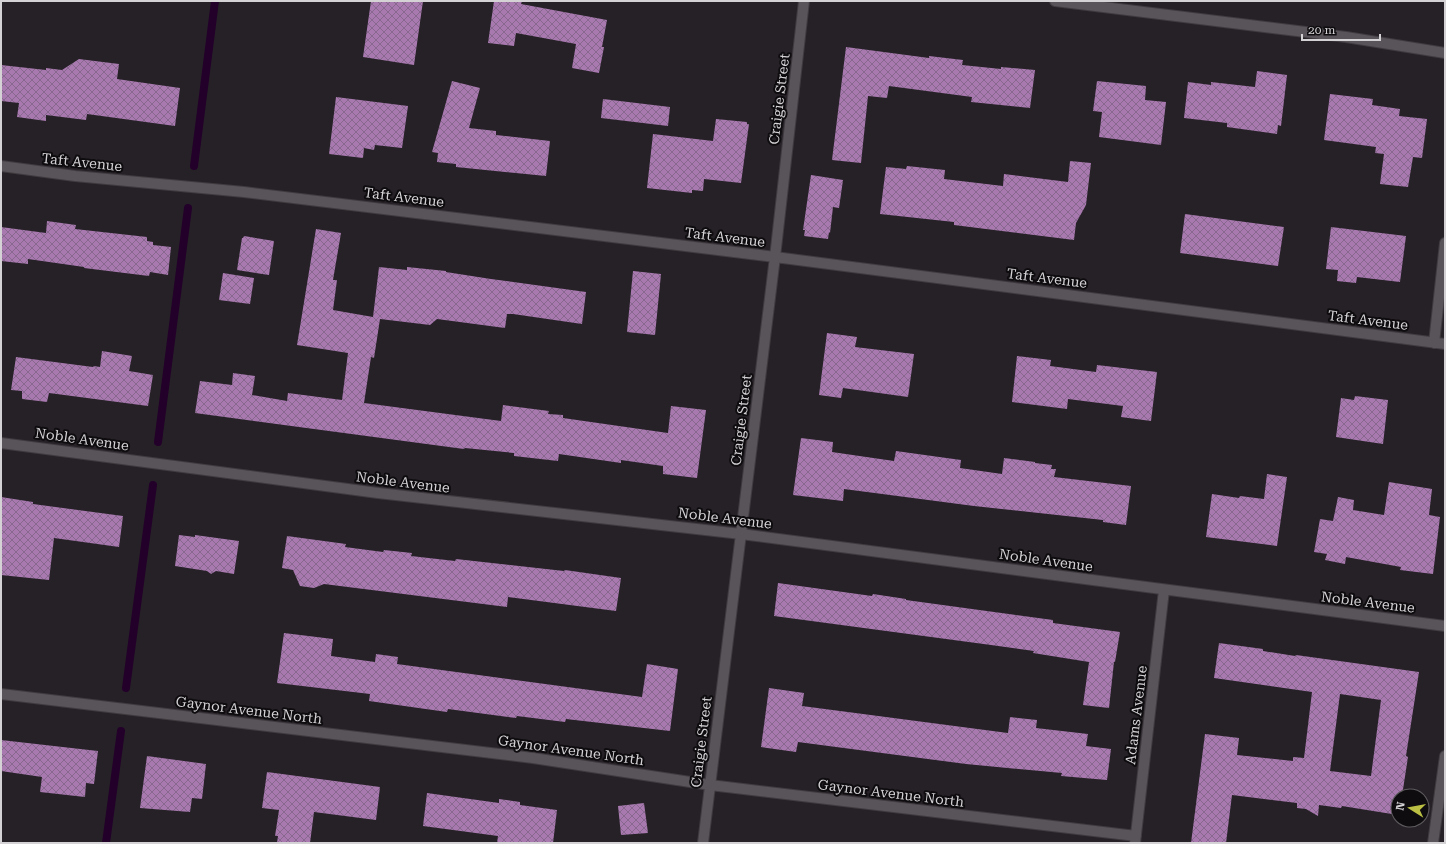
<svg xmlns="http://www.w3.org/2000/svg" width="1446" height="844" viewBox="0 0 1446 844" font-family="'Roboto Serif',serif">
<defs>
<pattern id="building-cross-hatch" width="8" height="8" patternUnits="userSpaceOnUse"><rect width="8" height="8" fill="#a779af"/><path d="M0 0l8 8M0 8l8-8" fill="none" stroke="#88688e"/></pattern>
</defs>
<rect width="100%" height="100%" fill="#262127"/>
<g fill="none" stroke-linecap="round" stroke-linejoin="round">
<path stroke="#23002a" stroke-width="8" d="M 194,166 L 215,1
M 158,442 L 188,208
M 126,688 L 153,485
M 106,843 L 121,731"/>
</g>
<path fill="url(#building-cross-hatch)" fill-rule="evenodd" d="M 371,1 L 423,1 L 414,65 L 363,57 Z
M 494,1 L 522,1 L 521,4 L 607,20 L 602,47 L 604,47 L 599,73 L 572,68 L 576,44 L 516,33 L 514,46 L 488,43 Z
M 846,47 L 929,58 L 929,56 L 963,60 L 962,65 L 1001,69 L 1001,67 L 1035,70 L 1030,108 L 971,102 L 972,97 L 889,86 L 887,98 L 868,96 L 861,163 L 832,160 Z
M 79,59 L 119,64 L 117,79 L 180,88 L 175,126 L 87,114 L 86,120 L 46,115 L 46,121 L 17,117 L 19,103 L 1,101 L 1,65 L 46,70 L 46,68 L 62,70 Z
M 1257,71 L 1287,75 L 1281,126 L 1278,125 L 1277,134 L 1227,127 L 1227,123 L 1184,118 L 1188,82 L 1211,85 L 1211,82 L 1255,87 Z
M 452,81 L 480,88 L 469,128 L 496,131 L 496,135 L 550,141 L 546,176 L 456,167 L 456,164 L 437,162 L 438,153 L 432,152 Z
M 1097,81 L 1146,86 L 1145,100 L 1166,102 L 1161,145 L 1099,137 L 1102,112 L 1093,111 Z
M 1330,94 L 1373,99 L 1372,105 L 1400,109 L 1399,116 L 1427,119 L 1422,158 L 1413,157 L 1408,187 L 1380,184 L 1384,154 L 1375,153 L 1376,147 L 1324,140 Z
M 336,97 L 408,106 L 402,148 L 375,145 L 374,150 L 364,148 L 363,158 L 329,154 Z
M 603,99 L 670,107 L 668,126 L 601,118 Z
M 716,119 L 747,122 L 747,124 L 749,124 L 741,183 L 704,179 L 703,191 L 692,190 L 692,193 L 647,188 L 653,134 L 713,141 Z
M 1070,161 L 1091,163 L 1086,205 L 1076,223 L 1074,240 L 954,225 L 954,222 L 880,214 L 886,167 L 906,169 L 907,166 L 945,170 L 944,179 L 1003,186 L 1004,174 L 1068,182 Z
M 811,175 L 843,180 L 839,208 L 833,207 L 830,233 L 829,232 L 828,239 L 804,236 L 805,230 L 803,230 Z
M 1185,214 L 1284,227 L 1278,266 L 1180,253 Z
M 47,221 L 76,225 L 75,229 L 147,237 L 147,241 L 153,242 L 153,245 L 171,247 L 168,275 L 150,272 L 149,276 L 84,268 L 84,267 L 28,259 L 28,264 L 1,261 L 1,227 L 46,233 Z
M 1331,227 L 1406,236 L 1400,282 L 1357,277 L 1356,283 L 1337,281 L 1338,270 L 1326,269 Z
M 316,229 L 341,233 L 333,280 L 337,280 L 333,310 L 373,317 L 379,267 L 407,270 L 407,267 L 446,271 L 446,272 L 491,279 L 586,292 L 582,324 L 513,314 L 507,314 L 505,328 L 437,319 L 430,325 L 380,319 L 374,358 L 371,357 L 364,403 L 501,421 L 503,405 L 549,411 L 548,414 L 563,415 L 563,418 L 668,433 L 671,406 L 706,410 L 697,478 L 663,474 L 663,466 L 621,460 L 621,463 L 559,454 L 558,461 L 514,456 L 514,453 L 465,448 L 464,449 L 195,413 L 200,381 L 232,385 L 233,373 L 255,376 L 252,395 L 287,401 L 288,393 L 342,400 L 348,353 L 297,345 Z
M 244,236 L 274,241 L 269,275 L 237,270 L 242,238 L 243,238 Z
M 633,271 L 661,274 L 655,335 L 627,332 Z
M 223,273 L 254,278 L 250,304 L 219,300 Z
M 827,333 L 857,337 L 855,347 L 914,354 L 908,397 L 843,388 L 841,398 L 819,395 Z
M 102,351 L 132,356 L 129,371 L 153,375 L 148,406 L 49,393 L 47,402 L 22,399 L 22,391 L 11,390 L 16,357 L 93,367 L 94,366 L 100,367 Z
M 1017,356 L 1051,360 L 1050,366 L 1096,372 L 1097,365 L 1157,372 L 1151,421 L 1121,417 L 1123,406 L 1068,399 L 1067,409 L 1012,402 Z
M 1355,396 L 1388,400 L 1383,444 L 1336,437 L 1341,398 L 1354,400 Z
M 801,438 L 833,442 L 832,452 L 894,461 L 896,451 L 961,460 L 960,468 L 1002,474 L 1004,458 L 1035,462 L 1035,463 L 1052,465 L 1051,469 L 1056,469 L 1054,477 L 1131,486 L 1126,525 L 1103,522 L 1103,520 L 974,506 L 844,489 L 843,501 L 793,495 Z
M 1267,474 L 1287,477 L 1277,546 L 1206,537 L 1212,494 L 1239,498 L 1240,496 L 1264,499 Z
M 1389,482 L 1432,489 L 1429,515 L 1440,517 L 1433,574 L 1400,570 L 1401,567 L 1346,557 L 1345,564 L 1325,560 L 1327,554 L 1314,552 L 1320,519 L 1333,521 L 1338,497 L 1354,500 L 1353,510 L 1384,515 Z
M 1,497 L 33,502 L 33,504 L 123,516 L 119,547 L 54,538 L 49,580 L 1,575 Z
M 179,535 L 195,537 L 195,535 L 239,541 L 234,574 L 216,571 L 211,574 L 207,571 L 175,566 Z
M 287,536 L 346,544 L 345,547 L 383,552 L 384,550 L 412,553 L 411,556 L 455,561 L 456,559 L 564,571 L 565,570 L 621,578 L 616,611 L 508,597 L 507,607 L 324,584 L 314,588 L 300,586 L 293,570 L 282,568 Z
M 778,583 L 872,596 L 873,594 L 906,599 L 906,600 L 1053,620 L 1053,623 L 1120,632 L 1115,662 L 1114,662 L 1109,708 L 1083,705 L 1089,662 L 1033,653 L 1034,651 L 991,645 L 774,616 Z
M 284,633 L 333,639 L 331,656 L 375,662 L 376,654 L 398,657 L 397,664 L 642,697 L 647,664 L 678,669 L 670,731 L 566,719 L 565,722 L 517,716 L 516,718 L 448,709 L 447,712 L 369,701 L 370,694 L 277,683 Z
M 1219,643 L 1263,649 L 1263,651 L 1295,656 L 1296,655 L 1419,672 L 1406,756 L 1408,757 L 1402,796 L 1398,796 L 1398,815 L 1342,806 L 1341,808 L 1319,805 L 1318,816 L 1306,809 L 1297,808 L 1297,803 L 1232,795 L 1226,843 L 1191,843 L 1205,734 L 1239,738 L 1237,755 L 1293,761 L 1293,757 L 1304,758 L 1312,692 L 1214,678 ZM 1340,694 L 1381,700 L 1371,776 L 1330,771 Z
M 769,688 L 804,693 L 802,706 L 1008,733 L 1010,717 L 1037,720 L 1036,728 L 1088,734 L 1086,746 L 1111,749 L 1107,780 L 1061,776 L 1062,773 L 966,764 L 798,742 L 796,752 L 761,747 Z
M 1,740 L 98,751 L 94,784 L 86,783 L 85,797 L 40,792 L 42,777 L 1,771 Z
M 147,756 L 206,764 L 202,799 L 192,798 L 190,812 L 140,808 Z
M 267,772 L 380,787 L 376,820 L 314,812 L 310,843 L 277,843 L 278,836 L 275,836 L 279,810 L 262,808 Z
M 427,793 L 499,803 L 499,799 L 520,802 L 520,805 L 557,810 L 553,843 L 497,843 L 498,836 L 423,826 Z
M 644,803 L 648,833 L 621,835 L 618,806 Z"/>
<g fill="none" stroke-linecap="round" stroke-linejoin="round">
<g stroke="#3f3b3f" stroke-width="12">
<path id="minor" d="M 1055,1 L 1346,37 L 1445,53
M 1,166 L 75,176 L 244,192 L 775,257 L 1445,344
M 1434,343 L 1445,243
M 1,443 L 378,493 L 741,534 L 1445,626
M 1,694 L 533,758 L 710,785 L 1136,836
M 703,843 L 775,257 L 804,1
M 1135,843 L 1164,590
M 1433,843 L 1445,756"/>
</g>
<use href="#minor" stroke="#59535a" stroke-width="10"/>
</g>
<g text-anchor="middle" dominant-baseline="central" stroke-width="4" stroke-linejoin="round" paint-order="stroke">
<g font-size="14" fill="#d5d2d5" stroke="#0e0c0e">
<text transform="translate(779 99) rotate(-83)">Craigie Street</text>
<text transform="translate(82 162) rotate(6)">Taft Avenue</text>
<text transform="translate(404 197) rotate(7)">Taft Avenue</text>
<text transform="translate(725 237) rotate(7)">Taft Avenue</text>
<text transform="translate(1047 278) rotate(7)">Taft Avenue</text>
<text transform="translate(1368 320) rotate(7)">Taft Avenue</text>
<text transform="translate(741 420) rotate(-83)">Craigie Street</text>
<text transform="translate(82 439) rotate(8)">Noble Avenue</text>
<text transform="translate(403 482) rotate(7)">Noble Avenue</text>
<text transform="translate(725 518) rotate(7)">Noble Avenue</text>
<text transform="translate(1046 560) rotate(8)">Noble Avenue</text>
<text transform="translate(1368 602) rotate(7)">Noble Avenue</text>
<text transform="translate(249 710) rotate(7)">Gaynor Avenue North</text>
<text transform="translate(1136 715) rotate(-83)">Adams Avenue</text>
<text transform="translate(701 742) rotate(-83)">Craigie Street</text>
<text transform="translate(571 750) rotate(8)">Gaynor Avenue North</text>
<text transform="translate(891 793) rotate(7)">Gaynor Avenue North</text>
</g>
</g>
<rect width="1446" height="844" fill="none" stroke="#d5d2d5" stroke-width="4"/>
<g transform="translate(1410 808) rotate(281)"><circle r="19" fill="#0e0c0e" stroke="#5e5b5e"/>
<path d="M0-3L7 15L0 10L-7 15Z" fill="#bbc044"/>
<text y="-6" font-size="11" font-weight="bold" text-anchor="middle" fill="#d5d2d5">N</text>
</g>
<path d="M1302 34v6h78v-6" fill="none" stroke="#d5d2d5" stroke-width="2"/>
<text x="1308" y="34" font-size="12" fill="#d5d2d5" stroke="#0e0c0e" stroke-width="3" paint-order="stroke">20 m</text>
</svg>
